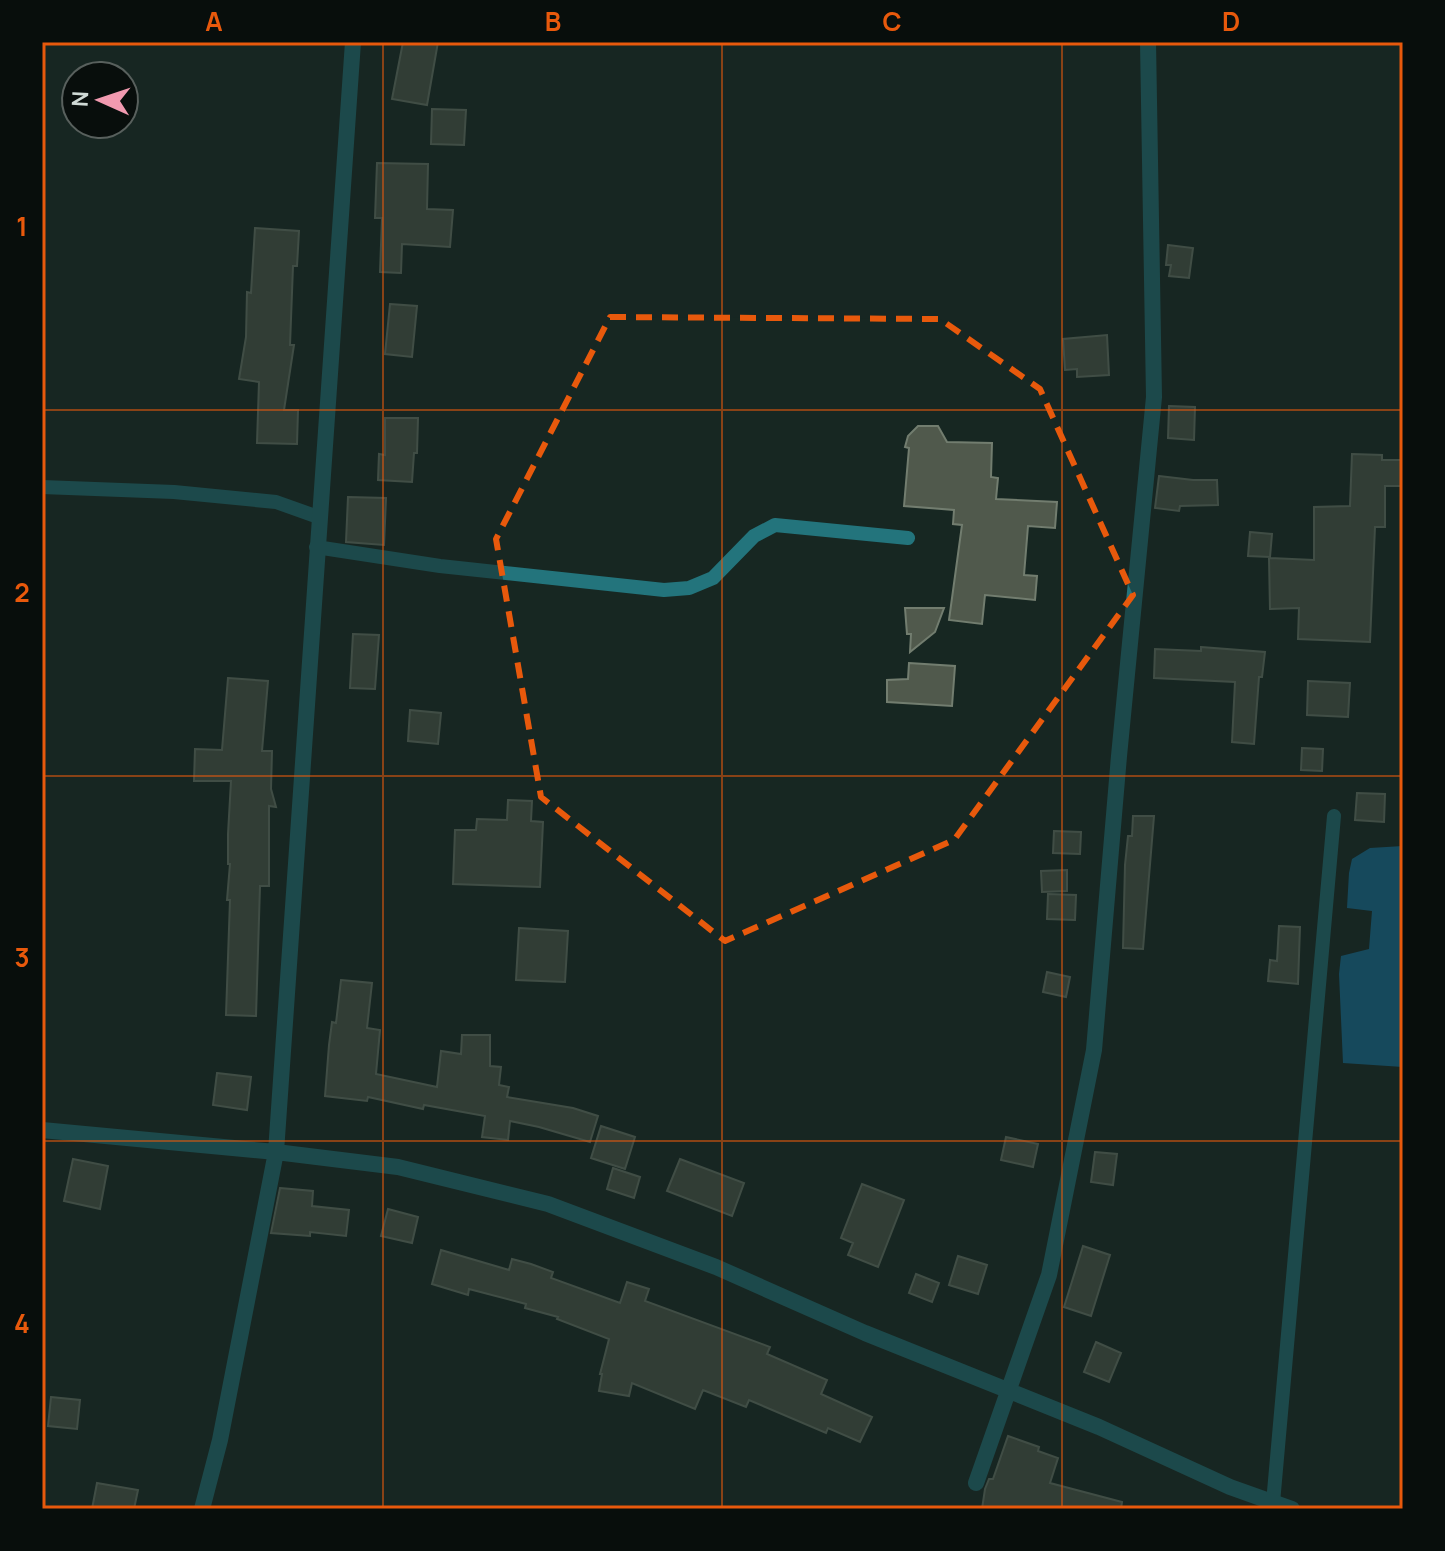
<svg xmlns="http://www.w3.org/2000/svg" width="1445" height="1551" viewBox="0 0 1445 1551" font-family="Manrope,sans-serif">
<rect width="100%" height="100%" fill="#172722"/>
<path fill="#1573a3" d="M 1403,846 L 1403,1067 L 1343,1063 L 1339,974 L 1341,956 L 1369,949 L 1372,911 L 1347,908 L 1349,873 L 1352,859 L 1370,848 Z"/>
<path fill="#50594c" stroke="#727d6f" stroke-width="2" d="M 403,42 L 438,42 L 427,105 L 392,99 Z
M 432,109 L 466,110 L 464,145 L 431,144 Z
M 377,163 L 428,164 L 427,209 L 453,210 L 450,247 L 402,244 L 401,273 L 380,272 L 382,218 L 375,218 Z
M 255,228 L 299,231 L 297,266 L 293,266 L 290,345 L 294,345 L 284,410 L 298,410 L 297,444 L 257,443 L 259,382 L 239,379 L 246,337 L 247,292 L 251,293 Z
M 1168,245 L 1193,248 L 1189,278 L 1169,276 L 1171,265 L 1166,265 Z
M 390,304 L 417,306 L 412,357 L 385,354 Z
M 1107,335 L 1109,375 L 1077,377 L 1077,369 L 1065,370 L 1063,339 Z
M 1169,406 L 1195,407 L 1194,440 L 1168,438 Z
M 385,418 L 418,418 L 417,453 L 414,453 L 412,482 L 378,480 L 379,454 L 385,455 Z
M 918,426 L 938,426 L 947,442 L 992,443 L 991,477 L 998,478 L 996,499 L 1057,502 L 1055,528 L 1028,526 L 1024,575 L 1037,576 L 1035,600 L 985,595 L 982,624 L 949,620 L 962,525 L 953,524 L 954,510 L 904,506 L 909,448 L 905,447 L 908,436 Z
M 1352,454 L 1382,455 L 1382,460 L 1403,460 L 1403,486 L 1385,486 L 1385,527 L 1375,527 L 1370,642 L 1298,639 L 1299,608 L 1270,609 L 1269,558 L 1314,560 L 1314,507 L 1350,506 Z
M 1159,476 L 1193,480 L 1217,480 L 1218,505 L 1180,506 L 1179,511 L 1155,508 Z
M 348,497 L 386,498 L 384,545 L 346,542 Z
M 1250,532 L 1272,534 L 1270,557 L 1248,556 Z
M 905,608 L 944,608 L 935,632 L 910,652 L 911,634 L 907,634 Z
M 353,634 L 379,635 L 375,689 L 350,688 Z
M 1201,647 L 1265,652 L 1262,677 L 1259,677 L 1254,744 L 1232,742 L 1235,682 L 1154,678 L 1155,649 L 1201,651 Z
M 909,663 L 955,666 L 952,706 L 887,702 L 887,680 L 908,679 Z
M 228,678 L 268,681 L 262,751 L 272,751 L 271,789 L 276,807 L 269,806 L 269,886 L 260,886 L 256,1016 L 226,1015 L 230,900 L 227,900 L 230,864 L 228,864 L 228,834 L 231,781 L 194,781 L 195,749 L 222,750 Z
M 1308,681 L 1350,683 L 1348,717 L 1307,715 Z
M 410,710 L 441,713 L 438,744 L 408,741 Z
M 1302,748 L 1323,749 L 1322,771 L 1301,770 Z
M 1357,793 L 1385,794 L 1384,822 L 1355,820 Z
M 508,800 L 532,801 L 531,821 L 543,822 L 540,887 L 453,884 L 455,830 L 476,830 L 477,819 L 507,820 Z
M 1133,816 L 1154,816 L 1143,949 L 1123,948 L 1125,865 L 1128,836 L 1132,836 Z
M 1054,831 L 1081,832 L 1080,854 L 1053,853 Z
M 1067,870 L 1067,891 L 1042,892 L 1041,871 Z
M 1048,894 L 1076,895 L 1075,920 L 1047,919 Z
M 1279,926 L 1300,927 L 1298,984 L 1268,981 L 1270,960 L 1277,961 Z
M 519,928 L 568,931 L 565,982 L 516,980 Z
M 1047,972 L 1070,977 L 1066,997 L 1043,992 Z
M 341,980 L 372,983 L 367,1028 L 380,1030 L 376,1074 L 437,1087 L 441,1051 L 461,1054 L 462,1035 L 490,1035 L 490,1066 L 501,1067 L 499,1085 L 509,1087 L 507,1097 L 573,1108 L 598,1116 L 590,1142 L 539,1127 L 510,1121 L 508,1140 L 482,1137 L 485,1116 L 424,1105 L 423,1109 L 368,1097 L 367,1101 L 325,1096 L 329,1045 L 332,1022 L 336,1023 Z
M 217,1073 L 251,1077 L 247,1110 L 213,1105 Z
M 601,1126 L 635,1137 L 625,1169 L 591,1158 Z
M 1006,1137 L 1038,1144 L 1033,1167 L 1001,1160 Z
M 1095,1152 L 1117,1154 L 1113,1185 L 1091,1182 Z
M 73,1159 L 108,1166 L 100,1209 L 64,1201 Z
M 680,1159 L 744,1183 L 732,1216 L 667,1191 Z
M 613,1168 L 640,1177 L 634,1198 L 607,1189 Z
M 862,1184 L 904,1200 L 878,1267 L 848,1255 L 853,1243 L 841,1238 Z
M 280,1188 L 313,1191 L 312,1206 L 349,1210 L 346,1236 L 310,1232 L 310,1236 L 271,1233 Z
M 388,1209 L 418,1217 L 412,1243 L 381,1236 Z
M 1083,1246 L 1110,1255 L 1091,1316 L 1064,1307 Z
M 441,1250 L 509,1270 L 512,1259 L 531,1264 L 553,1272 L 551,1278 L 620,1303 L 627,1282 L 649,1289 L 645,1301 L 770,1347 L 767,1354 L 827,1380 L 821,1394 L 872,1417 L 860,1442 L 828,1428 L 826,1433 L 749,1400 L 746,1407 L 703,1390 L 695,1409 L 632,1383 L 629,1396 L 599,1391 L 602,1374 L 600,1374 L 609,1339 L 557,1319 L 558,1317 L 525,1308 L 526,1304 L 469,1289 L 468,1295 L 432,1284 Z
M 958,1256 L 987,1265 L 978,1294 L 949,1285 Z
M 916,1274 L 939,1283 L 932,1302 L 909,1293 Z
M 1096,1342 L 1121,1353 L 1109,1382 L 1084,1372 Z
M 51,1397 L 80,1400 L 77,1429 L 48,1426 Z
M 1008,1436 L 1039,1447 L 1038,1451 L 1058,1458 L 1050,1483 L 1122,1502 L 1121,1509 L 982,1509 L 985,1489 L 989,1479 L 993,1479 Z
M 97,1483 L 138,1490 L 134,1509 L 92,1509 Z"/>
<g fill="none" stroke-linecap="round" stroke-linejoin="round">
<path stroke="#23747c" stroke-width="14" d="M 42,487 L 174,492 L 276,502 L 318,517
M 316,547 L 440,566 L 664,590 L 689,588 L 713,578 L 754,536 L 775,525 L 908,538
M 1273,1503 L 1334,816"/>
<path stroke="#23747c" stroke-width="16" d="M 42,1130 L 276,1152 L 398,1167 L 548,1204 L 716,1267 L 865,1333 L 1099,1427 L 1230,1487 L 1292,1509
M 976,1483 L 1049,1275 L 1094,1050 L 1119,756 L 1154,397 L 1148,42
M 202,1509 L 220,1440 L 276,1152 L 353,42"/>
</g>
<path d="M0 0H1445V1551H0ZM 610,317 L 940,319 L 1040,389 L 1133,595 L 954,840 L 725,941 L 541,797 L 496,539 Z" fill="#172722" fill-opacity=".55" fill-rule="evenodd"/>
<path fill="none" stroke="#e8590c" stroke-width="6" stroke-dasharray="16 10" stroke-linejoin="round" d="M 610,317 L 940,319 L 1040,389 L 1133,595 L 954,840 L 725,941 L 541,797 L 496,539 Z"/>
<path fill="none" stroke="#e8590c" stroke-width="2" stroke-opacity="0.55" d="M 383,42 L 383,1509M 722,42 L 722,1509M 1062,42 L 1062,1509M 42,410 L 1403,410M 42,776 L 1403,776M 42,1141 L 1403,1141"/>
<rect width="1445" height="1551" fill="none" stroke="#080e0c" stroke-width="88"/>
<g transform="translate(100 100) rotate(273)"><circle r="38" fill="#080e0c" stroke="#58605d" stroke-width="2"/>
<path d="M0-6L14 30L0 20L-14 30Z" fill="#f19ab0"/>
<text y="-12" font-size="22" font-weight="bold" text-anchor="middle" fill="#d0dad6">N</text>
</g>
<rect x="44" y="44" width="1357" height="1463" fill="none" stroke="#e8590c" stroke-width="3"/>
<g font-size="26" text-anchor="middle" font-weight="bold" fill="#e8590c">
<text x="214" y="31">A</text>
<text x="553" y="31">B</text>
<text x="892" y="31">C</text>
<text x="1231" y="31">D</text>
<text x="22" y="236">1</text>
<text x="22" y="602">2</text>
<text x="22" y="967">3</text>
<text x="22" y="1333">4</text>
</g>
</svg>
